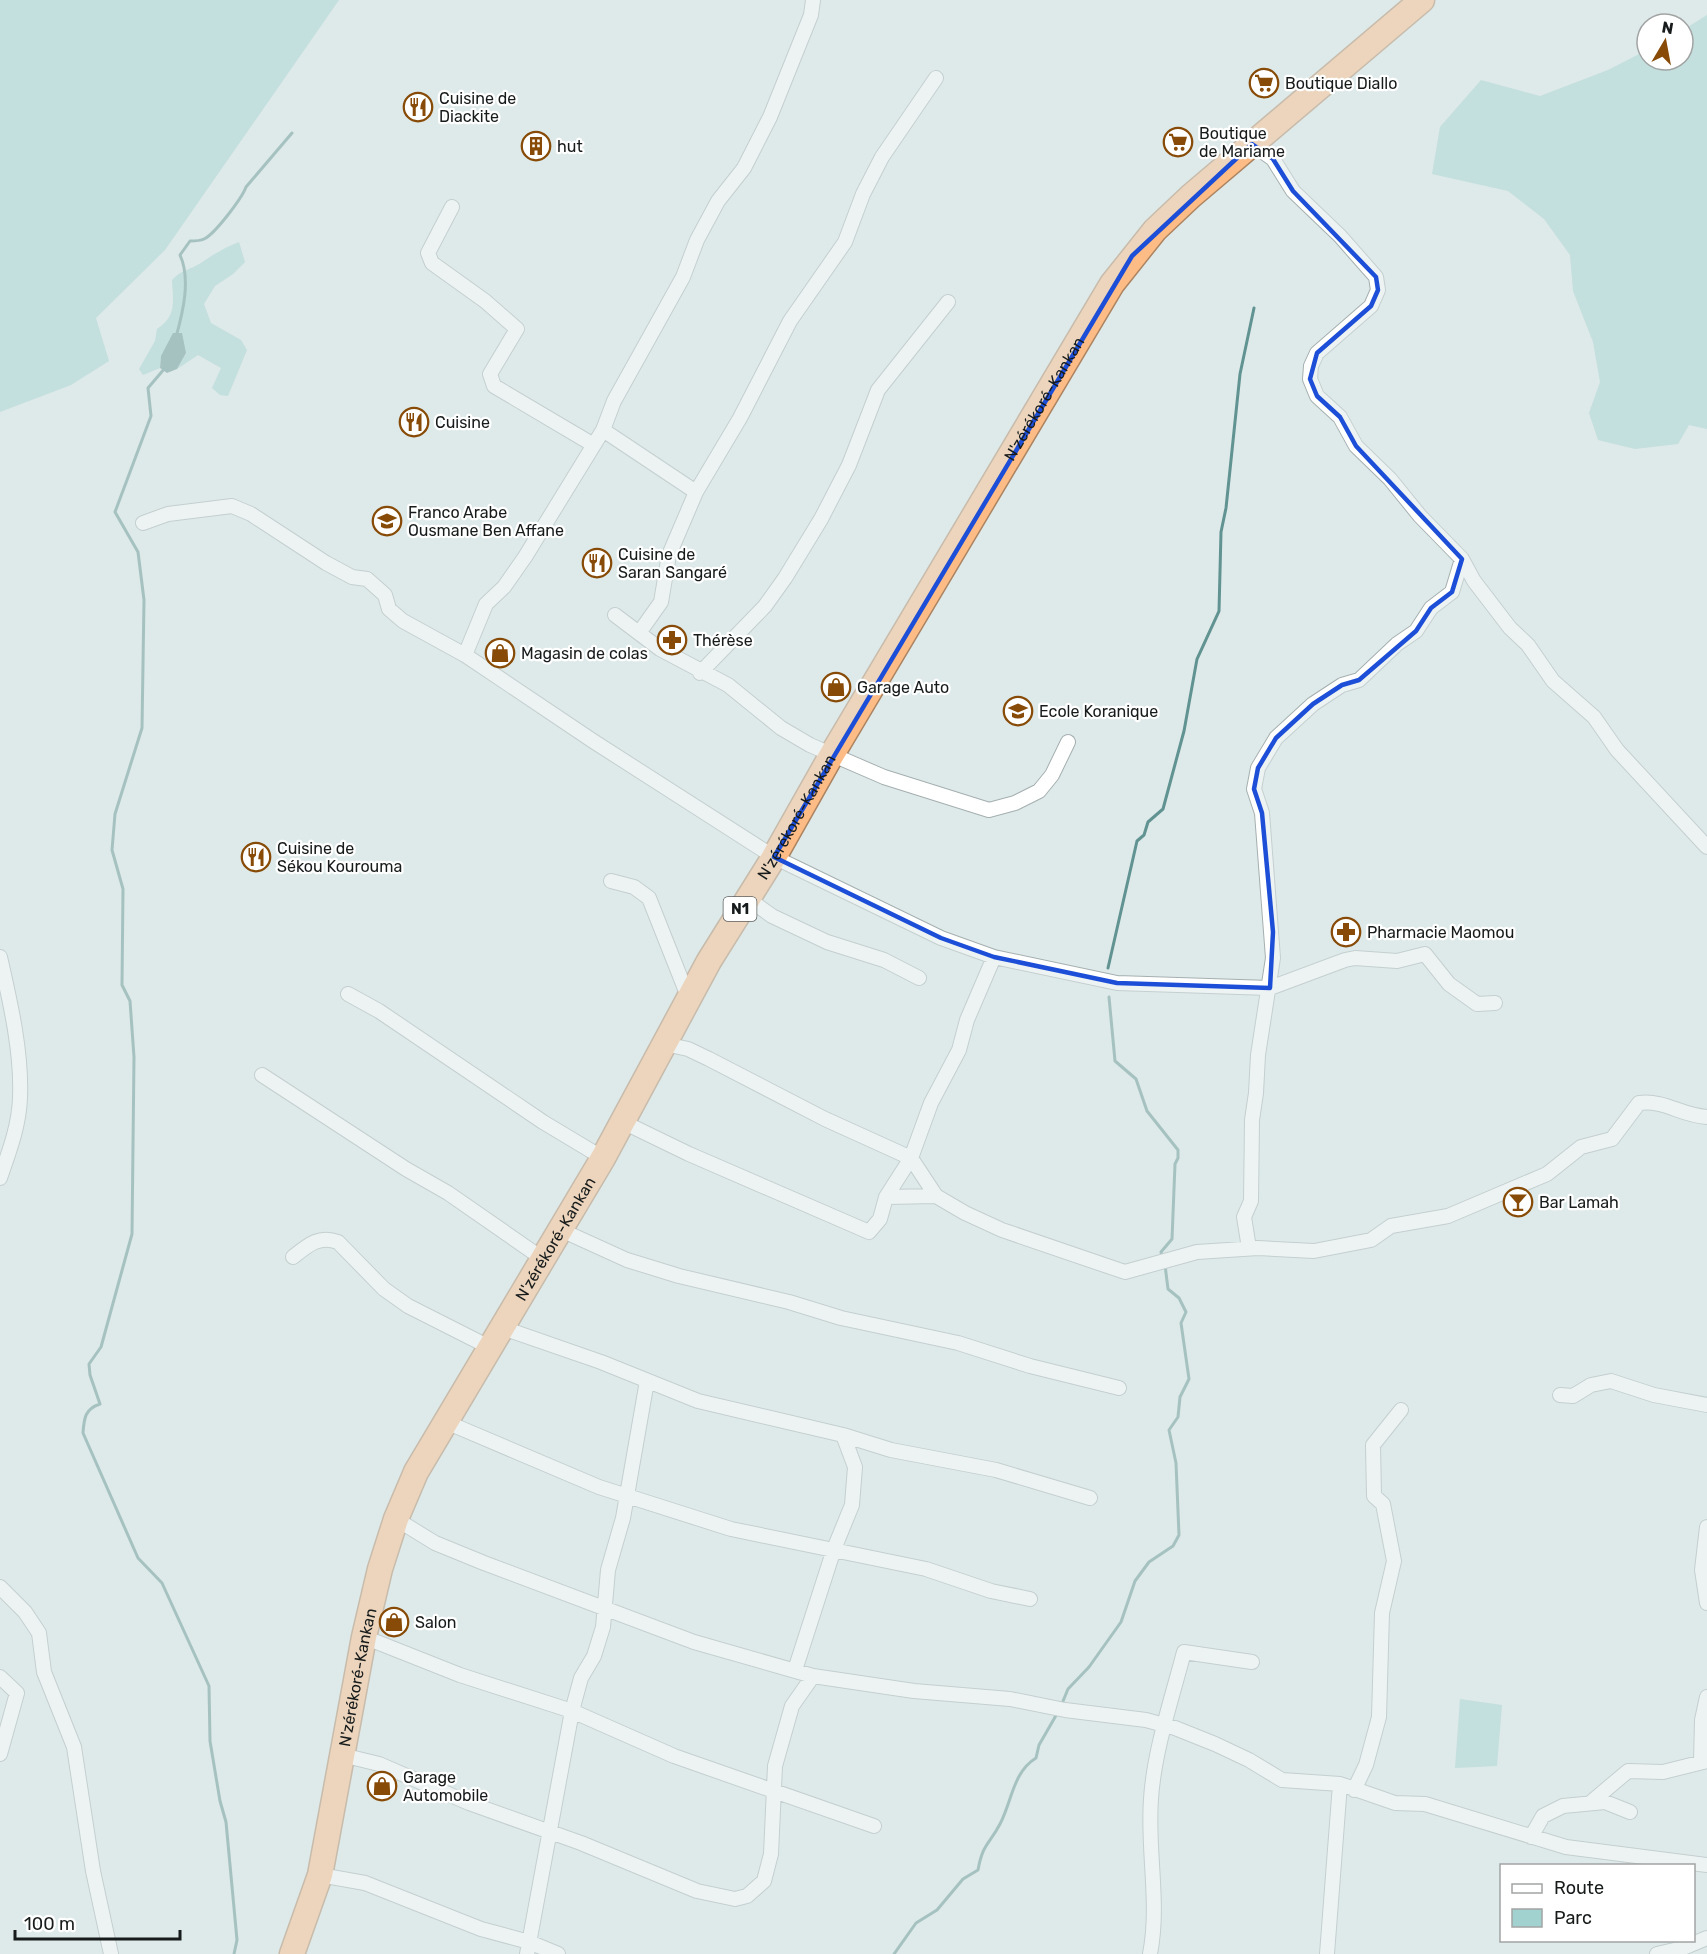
<svg xmlns="http://www.w3.org/2000/svg" width="1707" height="1954" viewBox="0 0 1707 1954" font-family="Rubik,sans-serif">
<rect width="100%" height="100%" fill="#dee9e9"/>
<path fill="#a2d2d0" d="M 0,0 L 339,0 L 165,250 L 96,318 L 109,361 L 71,385 L 0,412 Z
M 1707,15 L 1707,429 L 1689,425 L 1678,444 L 1635,449 L 1598,440 L 1589,413 L 1600,382 L 1593,342 L 1573,291 L 1570,255 L 1544,219 L 1508,191 L 1432,174 L 1440,127 L 1481,80 L 1540,96 L 1608,70 L 1647,50 L 1647,60 L 1683,60 L 1683,30 Z
M 239,242 L 245,262 L 233,274 L 215,286 L 204,304 L 211,323 L 241,340 L 247,350 L 228,396 L 220,395 L 212,388 L 221,368 L 198,355 L 177,369 L 186,353 L 161,356 L 160,368 L 143,375 L 139,369 L 155,341 L 157,329 C 177,317 173,301 172,280 C 181,270 190,270 201,263 C 214,254 224,248 239,242 Z
M 1460,1699 L 1502,1705 L 1497,1766 L 1455,1768 Z"/>
<path fill="#609391" d="M 173,333 L 182,333 L 186,353 L 177,369 L 167,373 L 160,368 L 161,356 Z"/>
<g fill="none" stroke-linecap="round" stroke-linejoin="round">
<path stroke="#609391" stroke-width="3" d="M 176,337 C 183,312 191,279 180,255 L 190,241 C 194,241 200,241 204,239 C 215,234 242,198 246,187 L 292,133
M 165,368 L 148,388 L 151,416 L 115,512 L 138,552 L 144,600 L 142,728 L 115,814 L 112,850 L 123,889 L 122,985 L 130,1001 L 134,1057 L 132,1234 L 101,1347 L 89,1364 L 90,1375 L 100,1404 C 85,1409 84,1418 83,1433 L 138,1558 L 162,1583 L 209,1686 L 210,1741 L 220,1801 L 226,1822 L 237,1940 L 234,1954
M 1108,968 L 1137,841 L 1144,835 L 1148,822 L 1163,809 L 1184,731 L 1197,659 L 1219,611 L 1221,532 L 1226,508 L 1240,374 L 1254,308
M 1109,997 L 1115,1061 L 1136,1079 L 1147,1111 L 1178,1150 L 1178,1158 L 1175,1164 L 1172,1239 L 1161,1252 L 1163,1259
M 1061,1706 L 1068,1689 L 1089,1667 L 1121,1622 L 1135,1581 L 1149,1562 L 1173,1546 L 1179,1535 L 1176,1463 L 1169,1430 L 1178,1417 L 1180,1397 L 1189,1379 L 1181,1323 L 1186,1312 L 1179,1298 L 1168,1289 L 1165,1265
M 894,1954 L 916,1923 L 937,1910 L 963,1879 L 978,1870 C 983,1843 989,1845 1000,1824 C 1012,1801 1013,1772 1036,1758 L 1039,1745 L 1058,1712"/>
<g stroke="#a5afaf" stroke-width="16">
<path id="street" d="M 813,0 L 811,15 L 770,117 L 744,168 L 718,201 L 697,240 L 683,277 L 614,401 L 603,430 L 525,557 L 504,587 L 486,604 L 465,655 L 593,741 L 774,857 L 941,938 L 994,957 L 1117,983 L 1270,988 L 1345,960 L 1355,958 L 1397,961 L 1425,954 L 1449,984 L 1477,1004 L 1495,1003
M 1252,144 L 1273,159 L 1293,191 L 1340,236 L 1376,277 L 1378,290 L 1371,306 L 1317,353 L 1311,366 L 1310,379 L 1317,396 L 1340,417 L 1356,446 L 1390,479 L 1420,516 L 1462,559 L 1474,581 L 1510,628 L 1528,645 L 1553,681 L 1594,717 L 1617,750 L 1707,847
M 452,207 L 428,253 L 432,263 L 485,301 L 517,329 L 490,374 L 494,386 L 592,444
M 603,430 L 696,492
M 143,523 L 168,514 L 232,506 L 251,514 L 326,563 L 352,577 L 367,579 L 385,595 L 389,609 L 403,621 L 465,655
M 615,615 L 660,649 L 728,685 L 781,728 L 810,745 L 884,777 L 989,810 L 1015,803 L 1039,791 L 1052,775 L 1068,742
M 639,633 L 661,602 L 669,555 L 696,492 L 740,418 L 790,321 L 845,242 L 863,194 L 882,157 L 936,78
M 700,673 L 765,606 L 785,578 L 821,519 L 849,465 L 878,390 L 948,302
M 611,881 L 634,887 L 649,898 L 689,999
M 747,898 L 772,916 L 827,942 L 884,960 L 919,978
M 0,957 C 10,1001 22,1052 20,1098 C 19,1126 9,1152 0,1178
M 348,994 L 379,1011 L 543,1122 L 603,1158
M 665,1044 L 688,1049 L 709,1059 L 825,1119 L 911,1158 L 936,1196 L 965,1213 L 1002,1230 L 1125,1272 L 1197,1252 L 1258,1248 L 1314,1251 L 1371,1240 L 1391,1226 L 1448,1216 L 1547,1174 L 1581,1147 L 1612,1139 L 1639,1103 C 1666,1100 1679,1115 1707,1117
M 262,1075 L 406,1169 L 448,1193 L 543,1259
M 623,1122 L 689,1154 L 869,1232 L 880,1219 L 886,1197 L 911,1158 L 931,1103 L 959,1050 L 967,1020 L 994,957
M 886,1197 L 936,1196
M 561,1230 L 627,1260 L 679,1276 L 789,1302 L 841,1318 L 958,1343 L 1030,1366 L 1119,1388
M 1249,1248 L 1244,1217 L 1251,1201 L 1252,1120 L 1256,1093 L 1258,1055 L 1273,958 L 1262,813 L 1254,789 L 1258,768 L 1276,738 L 1313,704 L 1342,685 L 1359,680 L 1397,644 L 1416,631 L 1431,608 L 1452,592 L 1462,559
M 293,1257 C 308,1245 319,1235 338,1242 L 384,1289 L 408,1306 L 491,1348
M 503,1328 L 601,1362 L 698,1401 L 843,1435 L 891,1450 L 996,1470 L 1090,1498
M 1560,1395 L 1573,1396 L 1591,1385 L 1611,1381 L 1654,1395 L 1707,1405
M 446,1422 L 599,1487 L 731,1529 L 926,1569 L 991,1591 L 1030,1599
M 396,1519 L 435,1543 L 484,1563 L 694,1642 L 813,1676 L 914,1691 L 1010,1699 L 1065,1710 L 1146,1720 L 1175,1728 L 1215,1744 L 1249,1760 L 1282,1780 L 1340,1784 L 1395,1803 L 1425,1804 L 1566,1847 L 1707,1865
M 1707,1527 L 1702,1570 L 1707,1603
M 0,1587 L 25,1612 L 39,1633 L 44,1672 L 74,1747 L 93,1871 L 111,1954
M 364,1637 L 460,1675 L 572,1711 L 674,1756 L 874,1826
M 795,1670 L 834,1549 L 852,1505 L 855,1467 L 843,1435
M 0,1677 L 17,1693 L 0,1754
M 342,1755 L 379,1764 L 469,1803 L 581,1843 L 697,1891 L 735,1899 L 747,1896 L 764,1881 L 771,1854 L 775,1766 L 792,1706 L 813,1676
M 1701,1762 L 1702,1720 L 1707,1697
M 1354,1790 L 1366,1765 L 1379,1717 L 1382,1613 L 1394,1561 L 1383,1504 L 1374,1496 L 1373,1445 L 1401,1410
M 1590,1803 L 1628,1771 L 1663,1772 L 1707,1761
M 1531,1837 L 1543,1816 L 1563,1806 L 1605,1802 L 1630,1812
M 320,1875 L 365,1883 L 481,1929 L 529,1942 L 558,1954
M 527,1954 L 572,1711 L 581,1678 L 594,1656 L 603,1627 L 608,1570 L 623,1518 L 647,1381
M 1150,1954 C 1160,1903 1147,1850 1151,1799 C 1154,1751 1172,1698 1184,1652 L 1252,1662
M 1327,1954 L 1340,1784
M 1657,1954 L 1683,1948 L 1707,1938"/>
</g>
<g stroke="#ac8461" stroke-width="27">
<g id="highway">
<path id="s1" d="M 292,1954 L 320,1875 L 364,1637 L 380,1569 L 396,1519 L 416,1472 L 603,1158 L 709,961 L 774,857 L 831,756 L 1112,284 L 1155,230 L 1191,196 L 1422,0"/>
</g>
</g>
<use href="#street" stroke="#fff" stroke-width="14"/>
<use href="#highway" stroke="#fdbc86" stroke-width="24"/>
</g>
<path d="M0 0H1707V1954H0ZM 1252,144 L 1273,159 L 1293,191 L 1376,277 L 1378,290 L 1371,306 L 1317,353 L 1310,379 L 1317,396 L 1340,417 L 1356,446 L 1462,559 L 1452,592 L 1431,608 L 1416,631 L 1359,680 L 1342,685 L 1313,704 L 1276,738 L 1258,768 L 1254,789 L 1262,813 L 1273,932 L 1270,988 L 1117,983 L 994,957 L 941,938 L 774,857 L 1132,256 Z" fill="#dee9e9" fill-opacity=".55" fill-rule="evenodd"/>
<path fill="none" stroke="#1d4ed8" stroke-width="4.5" stroke-linejoin="round" d="M 1252,144 L 1273,159 L 1293,191 L 1376,277 L 1378,290 L 1371,306 L 1317,353 L 1310,379 L 1317,396 L 1340,417 L 1356,446 L 1462,559 L 1452,592 L 1431,608 L 1416,631 L 1359,680 L 1342,685 L 1313,704 L 1276,738 L 1258,768 L 1254,789 L 1262,813 L 1273,932 L 1270,988 L 1117,983 L 994,957 L 941,938 L 774,857 L 1132,256 Z"/>
<defs>
<g id="supermarket-ring" transform="scale(1.5)"><circle r="9.5" fill="#fff" stroke="#874b07" stroke-width="1.5"/><path d="M-6-5.5h2.5l.6 2H6L4.5 2H-2.5L-4.4-4H-6ZM-1.5 3.2a1.3 1.3 0 1 0 .1 0ZM3 3.2a1.3 1.3 0 1 0 .1 0Z" fill="#874b07"/></g>
<g id="restaurant-ring" transform="scale(1.5)"><circle r="9.5" fill="#fff" stroke="#874b07" stroke-width="1.5"/><path d="M-5-6h1v4h1v-4h1v4h1v-4h1v5L-1.5 .5V6h-2V.5L-5-1ZM5-6V6H3V1.5H1.5Q1.5-4 5-6Z" fill="#874b07"/></g>
<g id="building-ring" transform="scale(1.5)"><circle r="9.5" fill="#fff" stroke="#874b07" stroke-width="1.5"/><path d="M-4-6H4V6H1V3H-1V6H-4ZM-2.5-4.3h1.7v1.8h-1.7ZM.8-4.3h1.7v1.8H.8ZM-2.5-1h1.7V.8h-1.7ZM.8-1h1.7V.8H.8Z" fill="#874b07"/></g>
<g id="school-ring" transform="scale(1.5)"><circle r="9.5" fill="#fff" stroke="#874b07" stroke-width="1.5"/><path d="M0-5L7-2L0 1L-7-2ZM-4 1L0 2.5L4 1V4Q0 6-4 4Z" fill="#874b07"/></g>
<g id="pharmacy-ring" transform="scale(1.5)"><circle r="9.5" fill="#fff" stroke="#874b07" stroke-width="1.5"/><path d="M-2-6h4v4h4v4h-4v4h-4v-4h-4v-4h4Z" fill="#874b07"/></g>
<g id="shop-ring" transform="scale(1.5)"><circle r="9.5" fill="#fff" stroke="#874b07" stroke-width="1.5"/><path d="M-5-2.5h2.3a2.7 3.5 0 0 1 5.4 0H5L5.5 6h-11ZM-1.5-2.5h3a1.5 2.3 0 0 0-3 0Z" fill="#874b07"/></g>
<g id="bar-ring" transform="scale(1.5)"><circle r="9.5" fill="#fff" stroke="#874b07" stroke-width="1.5"/><path d="M-6-5H6L.8 .8V4.5H3.5V6h-7V4.5H-.8V.8Z" fill="#874b07"/></g>
</defs>
<g fill-rule="evenodd">
<use href="#supermarket-ring" x="1264" y="83"/>
<use href="#restaurant-ring" x="418" y="107"/>
<use href="#supermarket-ring" x="1178" y="142"/>
<use href="#building-ring" x="536" y="146"/>
<use href="#restaurant-ring" x="414" y="422"/>
<use href="#school-ring" x="387" y="521"/>
<use href="#restaurant-ring" x="597" y="563"/>
<use href="#pharmacy-ring" x="672" y="640"/>
<use href="#shop-ring" x="500" y="653"/>
<use href="#shop-ring" x="836" y="687"/>
<use href="#school-ring" x="1018" y="711"/>
<use href="#restaurant-ring" x="256" y="857"/>
<use href="#pharmacy-ring" x="1346" y="932"/>
<use href="#bar-ring" x="1518" y="1202"/>
<use href="#shop-ring" x="394" y="1622"/>
<use href="#shop-ring" x="382" y="1786"/>
</g>
<g text-anchor="middle" dominant-baseline="central" stroke-width="4.5" stroke-linejoin="round" paint-order="stroke">
<rect fill="#fff" stroke="#5d5f5f" stroke-width="1.5" x="723.5" y="897" width="33" height="24" rx="4.5"/>
<g font-size="15" font-weight="bold" fill="#171b1b">
<text x="740" y="909">N1</text>
</g>
<g font-size="16" fill="#171b1b" stroke="#fff" text-anchor="start">
<text x="1285" y="83">Boutique Diallo</text>
<text x="439" y="98">Cuisine de<tspan x="439" dy="18">Diackite</tspan></text>
<text x="1199" y="133">Boutique<tspan x="1199" dy="18">de Mariame</tspan></text>
<text x="557" y="146">hut</text>
<text x="435" y="422">Cuisine</text>
<text x="408" y="512">Franco Arabe<tspan x="408" dy="18">Ousmane Ben Affane</tspan></text>
<text x="618" y="554">Cuisine de<tspan x="618" dy="18">Saran Sangaré</tspan></text>
<text x="693" y="640">Thérèse</text>
<text x="521" y="653">Magasin de colas</text>
<text x="857" y="687">Garage Auto</text>
<text x="1039" y="711">Ecole Koranique</text>
<text x="277" y="848">Cuisine de<tspan x="277" dy="18">Sékou Kourouma</tspan></text>
<text x="1367" y="932">Pharmacie Maomou</text>
<text x="1539" y="1202">Bar Lamah</text>
<text x="415" y="1622">Salon</text>
<text x="403" y="1777">Garage<tspan x="403" dy="18">Automobile</tspan></text>
</g>
<g font-size="16" fill="#171b1b" stroke="#fff">
<text stroke="none"><textPath href="#s1" startOffset="1743">N'zérékoré-Kankan</textPath></text>
<text stroke="none"><textPath href="#s1" startOffset="1257">N'zérékoré-Kankan</textPath></text>
<text stroke="none"><textPath href="#s1" startOffset="771">N'zérékoré-Kankan</textPath></text>
<text stroke="none"><textPath href="#s1" startOffset="285">N'zérékoré-Kankan</textPath></text>
</g>
</g>
<rect x="1500" y="1864" width="195" height="78" fill="#ffffff" stroke="#a2a4a4" stroke-width="1.5"/>
<rect x="1512" y="1884" width="30" height="9" fill="#ffffff" stroke="#a2a4a4" stroke-width="1.5"/>
<text x="1554" y="1894" font-size="18" fill="#171b1b">Route</text>
<rect x="1512" y="1909" width="30" height="18" fill="#a2d2d0" stroke="#a2a4a4" stroke-width="1.5"/>
<text x="1554" y="1924" font-size="18" fill="#171b1b">Parc</text>
<g transform="translate(1665 42) rotate(10)"><circle r="28" fill="#ffffff" stroke="#a2a4a4" stroke-width="1.5"/>
<path d="M0-4.5L10 22L0 15L-10 22Z" fill="#874b07"/>
<text y="-9" font-size="16" font-weight="bold" text-anchor="middle" fill="#171b1b">N</text>
</g>
<path d="M15 1930v9h165v-9" fill="none" stroke="#171b1b" stroke-width="3"/>
<text x="24" y="1930" font-size="18" fill="#171b1b" stroke="#ffffff" stroke-width="4.5" paint-order="stroke">100 m</text>
</svg>
